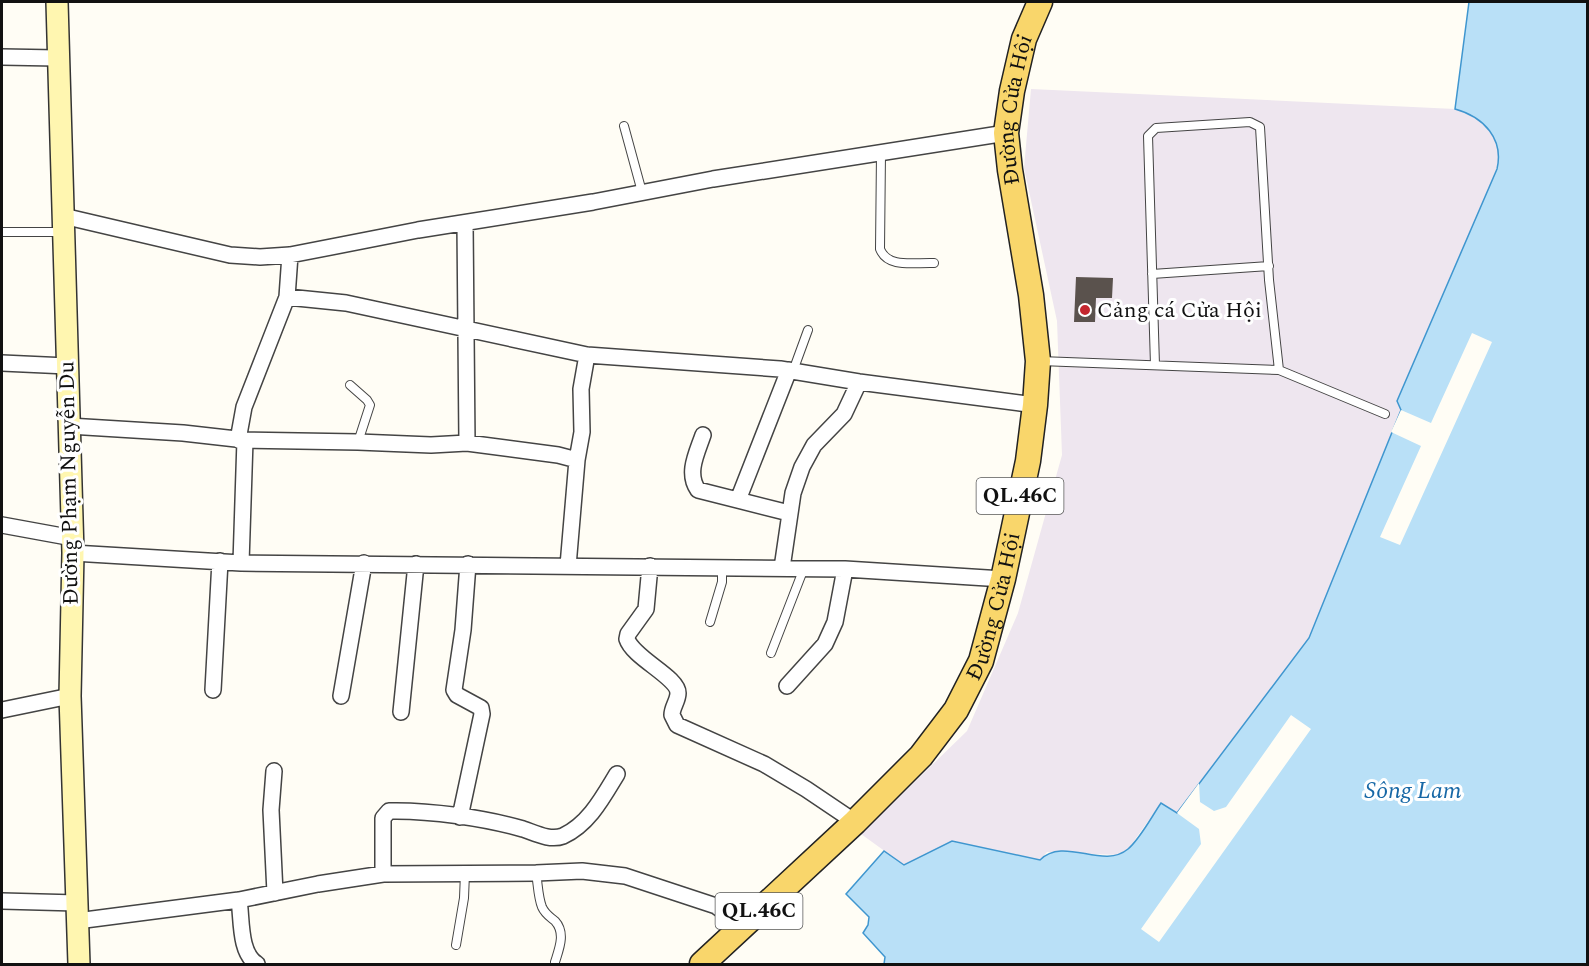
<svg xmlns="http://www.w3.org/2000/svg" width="1589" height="966" viewBox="0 0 1589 966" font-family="Spectral,serif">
<rect width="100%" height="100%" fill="#fffdf5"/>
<path fill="#eee6ef" d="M 1031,89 L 1455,109 L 1463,111 L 1481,122 L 1495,138 L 1500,157 L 1491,185 L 1398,401 L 1401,410 L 1309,638 L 1177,813 L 1161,803 L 1129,848 L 1118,855 L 1047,852 L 1040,860 L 952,841 L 904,865 L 861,834 L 967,731 L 1018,613 L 1062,455 L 1057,321 L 1024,168 Z"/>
<path fill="#b9e0f7" stroke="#3f96cf" stroke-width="1.5" d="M 1469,2 L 1587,2 L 1587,964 L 884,964 L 885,957 L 863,933 L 868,925 L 869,917 L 846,894 L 884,851 L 904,865 L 952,841 L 1040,860 C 1064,836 1103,870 1128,849 C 1140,839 1152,816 1161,803 L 1177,813 L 1309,638 L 1401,410 L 1397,401 L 1497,169 C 1504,139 1484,117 1455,109 Z"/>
<path fill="#fffdf5" d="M 1472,333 L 1492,342 L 1400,545 L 1380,537 L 1421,446 L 1391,432 L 1401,410 L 1431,423 Z
M 1291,715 L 1311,729 L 1159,942 L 1141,929 L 1201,844 L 1199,829 L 1177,813 L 1199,783 L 1200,802 L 1214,811 L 1226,807 Z"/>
<path fill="#5a524d" d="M 1076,277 L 1113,278 L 1112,298 L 1096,298 L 1095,322 L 1074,322 Z"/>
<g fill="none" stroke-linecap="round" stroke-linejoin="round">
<g stroke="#444" stroke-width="10">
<path id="service" d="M 624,126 L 642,192
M 881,153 L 880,249 C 888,269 915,262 934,263
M 2,232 L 62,232
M 1152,274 L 1269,266
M 1040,361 L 1279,370 L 1385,414
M 1155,365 L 1148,136 L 1156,128 L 1250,122 L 1260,127 L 1269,280 L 1279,370
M 793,371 L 808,330
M 350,385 L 367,400 L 370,405 L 358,442
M 710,622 L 722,582 L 722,567
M 771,653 L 804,568
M 536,873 C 538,884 538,897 542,907 C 545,914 549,916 555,921 C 566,933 559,949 555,962
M 456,945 L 464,898 L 465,873"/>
</g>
<g stroke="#444" stroke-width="18">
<path id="minor" d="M 2,57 L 57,58
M 63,216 L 230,255 L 260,257 L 290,255 L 418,230 L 593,202 L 713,179 L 1006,133
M 465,223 L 467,443
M 287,297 L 346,303 L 587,355 L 780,369 L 859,382 L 1035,405
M 2,363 L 67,366
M 69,426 L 183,433 L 245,440 L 358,442 L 431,445 L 467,443 L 558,455 L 577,460
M 703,435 C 697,453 686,473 698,490 L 789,513
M 238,440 L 244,407 L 287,297 L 290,255
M 738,500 L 789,370
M 2,525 L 73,538
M 73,553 L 241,563 L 845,569 L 1003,579
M 241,563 L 245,440
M 568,566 L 577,460 L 582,432 L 581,389 L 587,355
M 650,566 L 646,609 L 628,634 L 627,639 C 633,658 678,677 678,693 C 678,701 672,707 672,715 L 677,725 L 764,764 L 806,789 L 855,822
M 782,568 L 793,493 L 802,467 L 814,445 L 844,414 L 859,382
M 787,686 L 825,644 L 835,622 L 845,569
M 213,690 L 220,561
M 341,696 L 364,563
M 2,710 L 70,696
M 401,712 L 416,564
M 274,771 L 271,810 L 275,893
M 460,817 L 482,714 L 481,708 L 457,695 L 454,690 L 463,630 L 468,564
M 383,874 L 383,818 L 389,811 C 429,810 485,818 523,829 C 535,833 550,841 563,836 C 589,824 603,797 617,774
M 239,900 C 242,919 239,953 257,964
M 2,901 L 77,903
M 77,921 L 239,900 L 318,884 L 383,874 L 536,873 L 582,871 L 625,876 L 716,906 L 743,926"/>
</g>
<g stroke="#333" stroke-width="24">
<path id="secondary" d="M 57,2 L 73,553 L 70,696 L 79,964"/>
</g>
<g stroke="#222" stroke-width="27">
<g id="primary">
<path id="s1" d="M 702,964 L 855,822 L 921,756 L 956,710 L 981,661 L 1003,579 L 1028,461 L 1035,405 L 1038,361 L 1031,295 L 1010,170 L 1006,133 L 1012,91 L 1024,39 L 1040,2"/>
</g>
</g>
<use href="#service" stroke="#fff" stroke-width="8"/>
<use href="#minor" stroke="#fff" stroke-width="15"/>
<use href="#secondary" stroke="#fff6b0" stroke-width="21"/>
<use href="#primary" stroke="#f9d66b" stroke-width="24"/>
</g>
<circle fill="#c4262e" stroke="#fff" stroke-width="2" cx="1085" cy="310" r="6"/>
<g text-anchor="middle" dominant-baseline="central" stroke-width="6" stroke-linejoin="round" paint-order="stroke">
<g fill="#fff" stroke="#585858" stroke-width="1.5">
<rect x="976.5" y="478" width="87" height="36" rx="4.5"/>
<rect x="715.5" y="893" width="87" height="36" rx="4.5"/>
</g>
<g font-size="21" font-weight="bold" fill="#111">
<text x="1020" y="496">QL.46C</text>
<text x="759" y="911">QL.46C</text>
</g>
<g font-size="22" fill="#111" stroke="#fff">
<text stroke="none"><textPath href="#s1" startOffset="975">Đường Cửa Hội</textPath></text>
<text transform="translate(69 483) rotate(-91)">Đường Phạm Nguyễn Du</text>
<text stroke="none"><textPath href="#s1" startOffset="471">Đường Cửa Hội</textPath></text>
</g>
<g font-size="22" fill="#111" stroke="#fff" text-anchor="start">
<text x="1097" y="310">Cảng cá Cửa Hội</text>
</g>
<g font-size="24" font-style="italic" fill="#1768a6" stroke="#fff">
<text x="1413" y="791">Sông Lam</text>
</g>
</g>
<rect width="1589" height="966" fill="none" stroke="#111111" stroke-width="6"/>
</svg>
